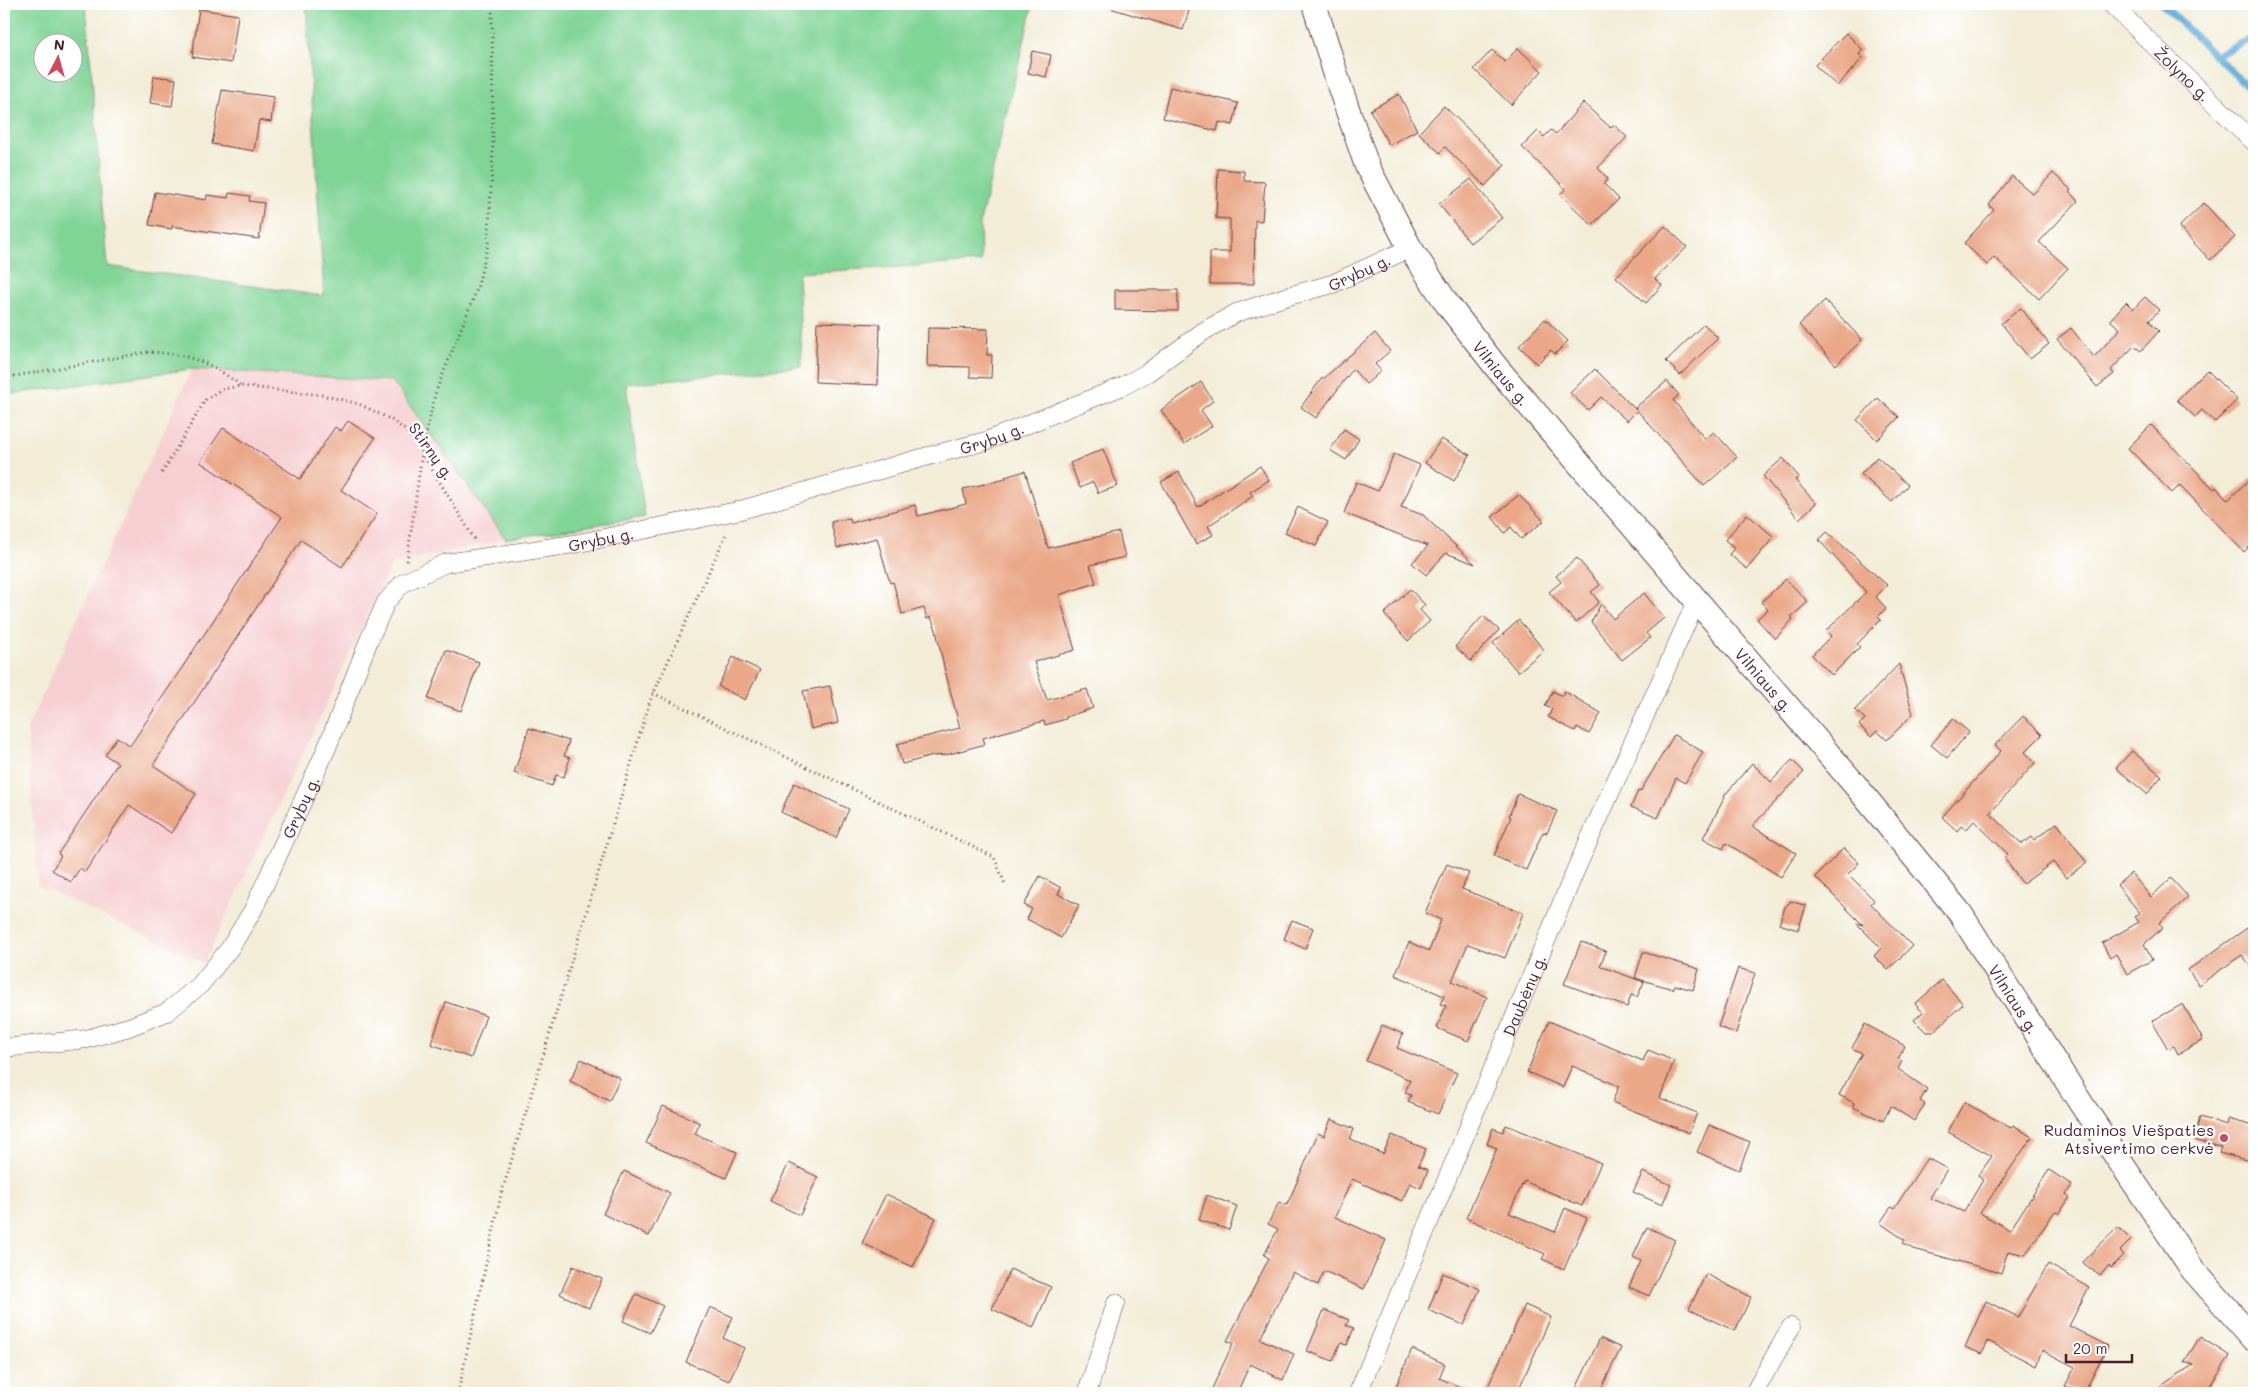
<svg xmlns="http://www.w3.org/2000/svg" width="2258" height="1397" viewBox="0 0 2258 1397" font-family="Mali,sans-serif">
<rect width="100%" height="100%" fill="#fff"/>
<filter id="ink" filterUnits="userSpaceOnUse"><feTurbulence type="fractalNoise" baseFrequency=".02" numOctaves="2"/><feDisplacementMap in="SourceGraphic" scale="10" xChannelSelector="R" yChannelSelector="G"/><feConvolveMatrix kernelMatrix="1 2 1 2 8 2 1 2 1" color-interpolation-filters="sRGB"/></filter>
<filter id="wash" filterUnits="userSpaceOnUse"><feTurbulence type="fractalNoise" baseFrequency=".0096" numOctaves="4" result="noise"/><feDisplacementMap in="SourceGraphic" scale="20" xChannelSelector="R" yChannelSelector="G"/><feGaussianBlur stdDeviation="1.12" result="paint"/><feColorMatrix in="noise" values="0 0 0 0 0 0 0 0 0 0 0 0 0 0 0 0 0 1.4 0 .05"/><feComposite in="paint" operator="in"/></filter>
<g filter="url(#wash)">
<rect width="100%" height="100%" fill="#f3edd8"/>
<path fill="#f7cfd2" d="M 192,369 L 392,381 L 506,539 L 392,564 L 204,963 L 38,885 L 27,728 Z"/>
<path fill="#80d496" stroke="#657a60" fill-rule="evenodd" d="M 4,4 L 86,4 L 107,266 L 324,296 L 306,5 L 298,4 L 1033,4 L 980,222 L 981,262 L 798,273 L 802,366 L 626,384 L 645,517 L 506,539 L 392,381 L 192,369 L 4,395 ZM 42,42 L 72,42 L 72,72 L 42,72 Z"/>
<g fill="none" stroke-linecap="round" stroke-linejoin="round">
<path stroke="#61abd9" stroke-width="7" d="M 2162,4 L 2254,93
M 2216,55 L 2254,37"/>
</g>
<g id="blocks">
<path fill="#eaa888" d="M 1111,4 L 1191,4 L 1183,30 L 1110,8 Z
M 199,9 L 238,15 L 231,63 L 192,57 Z
M 1846,33 L 1863,50 L 1859,54 L 1863,58 L 1837,86 L 1815,65 Z
M 1518,48 L 1542,71 L 1511,105 L 1474,69 L 1492,50 L 1505,62 Z
M 1032,51 L 1051,55 L 1046,77 L 1028,73 Z
M 154,76 L 176,79 L 172,106 L 150,103 Z
M 1170,87 L 1238,103 L 1233,125 L 1219,122 L 1217,131 L 1163,118 Z
M 222,90 L 274,97 L 271,122 L 259,120 L 254,151 L 212,144 Z
M 1399,94 L 1417,130 L 1389,145 L 1370,110 Z
M 1583,103 L 1611,128 L 1614,125 L 1627,137 L 1598,168 L 1608,179 L 1604,184 L 1619,199 L 1592,225 L 1560,194 L 1566,189 L 1522,147 L 1538,131 L 1544,137 L 1551,130 L 1556,134 Z
M 1444,106 L 1505,165 L 1485,186 L 1445,147 L 1440,153 L 1419,133 Z
M 1218,169 L 1244,171 L 1244,181 L 1265,182 L 1262,221 L 1255,220 L 1254,284 L 1210,284 L 1210,252 L 1230,252 L 1230,219 L 1216,218 Z
M 2053,173 L 2071,190 L 2069,192 L 2078,201 L 2039,242 L 2068,268 L 2039,299 L 1994,257 L 1987,265 L 1964,243 L 1994,210 L 1989,205 L 2012,176 L 2033,194 Z
M 1471,179 L 1502,218 L 1470,243 L 1439,204 Z
M 155,192 L 206,200 L 207,195 L 228,198 L 229,193 L 250,196 L 249,201 L 264,203 L 259,239 L 172,226 L 172,229 L 149,225 Z
M 2204,203 L 2235,237 L 2210,260 L 2179,227 Z
M 1665,226 L 1687,247 L 1655,279 L 1662,285 L 1646,303 L 1616,277 Z
M 1115,290 L 1178,290 L 1178,311 L 1115,310 Z
M 2145,297 L 2159,310 L 2149,321 L 2159,331 L 2141,351 L 2134,346 L 2111,370 L 2114,374 L 2097,387 L 2057,339 L 2071,328 L 2094,357 L 2120,329 L 2110,320 L 2126,302 L 2133,309 Z
M 1825,300 L 1862,340 L 1836,365 L 1799,325 Z
M 2021,308 L 2049,344 L 2030,359 L 2001,323 Z
M 1545,319 L 1568,341 L 1555,354 L 1551,350 L 1537,364 L 1519,346 Z
M 817,322 L 880,324 L 878,385 L 815,382 Z
M 1704,324 L 1718,338 L 1680,375 L 1666,361 Z
M 928,328 L 988,329 L 987,355 L 992,355 L 991,378 L 970,377 L 970,367 L 927,366 Z
M 1375,333 L 1390,351 L 1375,364 L 1381,371 L 1366,384 L 1353,369 L 1316,418 L 1301,407 L 1322,378 L 1323,379 Z
M 1595,369 L 1637,411 L 1627,421 L 1601,397 L 1588,410 L 1570,393 Z
M 2207,370 L 2237,400 L 2215,422 L 2202,410 L 2195,417 L 2177,400 Z
M 1667,381 L 1679,395 L 1673,400 L 1705,439 L 1714,432 L 1737,457 L 1704,486 L 1635,408 Z
M 1201,382 L 1213,401 L 1201,410 L 1212,426 L 1184,444 L 1161,410 Z
M 1878,398 L 1899,417 L 1877,440 L 1857,420 Z
M 348,421 L 375,438 L 341,490 L 377,514 L 342,567 L 301,540 L 153,765 L 196,794 L 171,833 L 129,805 L 85,872 L 80,868 L 71,882 L 52,870 L 61,856 L 58,854 L 118,763 L 105,755 L 117,737 L 130,746 L 282,517 L 200,462 L 223,428 L 300,479 L 335,427 L 341,431 Z
M 2151,425 L 2214,489 L 2216,487 L 2228,500 L 2254,475 L 2254,542 L 2244,552 L 2180,485 L 2172,493 L 2128,448 Z
M 1344,429 L 1359,439 L 1346,460 L 1330,450 Z
M 1441,439 L 1470,455 L 1454,481 L 1425,463 Z
M 1103,449 L 1118,486 L 1098,493 L 1093,482 L 1080,488 L 1070,463 Z
M 1394,454 L 1420,465 L 1401,507 L 1423,515 L 1475,564 L 1446,553 L 1426,575 L 1412,563 L 1428,546 L 1344,513 L 1356,482 L 1378,491 Z
M 1877,457 L 1908,485 L 1892,502 L 1861,474 Z
M 1783,458 L 1799,477 L 1795,480 L 1816,503 L 1799,519 L 1763,476 Z
M 1260,466 L 1269,480 L 1250,492 L 1253,496 L 1208,526 L 1213,535 L 1196,544 L 1161,482 L 1179,472 L 1198,507 Z
M 1025,471 L 1048,548 L 1119,532 L 1125,557 L 1090,565 L 1096,583 L 1059,595 L 1075,650 L 1034,662 L 1047,700 L 1087,689 L 1093,708 L 1066,717 L 1066,719 L 1045,725 L 1044,721 L 983,738 L 985,744 L 946,755 L 933,756 L 902,764 L 897,744 L 960,728 L 944,667 L 936,630 L 931,617 L 927,619 L 924,608 L 902,614 L 893,582 L 890,583 L 877,538 L 837,548 L 831,522 L 850,518 L 851,523 L 915,505 L 918,516 L 966,504 L 963,489 L 1006,479 L 1005,477 Z
M 1519,495 L 1544,521 L 1521,539 L 1511,527 L 1505,533 L 1492,517 Z
M 1298,507 L 1328,522 L 1316,546 L 1285,532 Z
M 1747,514 L 1774,537 L 1747,569 L 1729,554 L 1735,548 L 1725,540 Z
M 1827,532 L 1887,585 L 1876,597 L 1886,608 L 1878,617 L 1881,620 L 1857,644 L 1860,647 L 1832,675 L 1812,655 L 1831,636 L 1826,631 L 1866,592 L 1819,540 Z
M 1577,558 L 1600,585 L 1591,592 L 1599,602 L 1576,623 L 1549,592 L 1561,582 L 1556,576 Z
M 1786,579 L 1808,602 L 1791,617 L 1793,619 L 1775,639 L 1757,619 L 1768,609 L 1761,602 Z
M 1410,589 L 1425,605 L 1420,610 L 1430,621 L 1408,641 L 1384,614 Z
M 1644,593 L 1664,618 L 1646,633 L 1650,638 L 1622,660 L 1591,622 L 1601,604 L 1613,619 Z
M 1483,616 L 1499,630 L 1471,661 L 1455,647 Z
M 1519,620 L 1544,650 L 1518,672 L 1493,643 Z
M 446,650 L 479,662 L 461,711 L 428,699 Z
M 733,657 L 760,670 L 745,700 L 718,686 Z
M 1899,664 L 1913,714 L 1887,740 L 1877,731 L 1871,737 L 1859,725 L 1865,719 L 1855,710 Z
M 830,686 L 838,723 L 811,729 L 803,691 Z
M 1553,691 L 1562,696 L 1564,691 L 1601,713 L 1589,734 L 1577,727 L 1575,731 L 1548,717 L 1552,709 L 1545,706 Z
M 2023,716 L 2042,735 L 2025,752 L 2035,763 L 1990,813 L 2022,844 L 2032,837 L 2034,840 L 2057,823 L 2087,863 L 2066,878 L 2053,862 L 2023,884 L 2004,858 L 2008,854 L 1974,821 L 1966,830 L 1961,826 L 1957,831 L 1942,817 L 2001,751 L 1995,745 Z
M 1953,719 L 1969,732 L 1947,758 L 1931,745 Z
M 529,728 L 569,741 L 564,756 L 570,758 L 564,777 L 556,775 L 552,786 L 514,773 Z
M 1674,735 L 1703,752 L 1685,783 L 1676,778 L 1658,818 L 1631,807 L 1638,791 L 1640,792 Z
M 2132,751 L 2162,776 L 2147,794 L 2116,768 Z
M 1792,760 L 1804,772 L 1752,826 L 1796,853 L 1781,877 L 1726,843 L 1723,849 L 1703,838 L 1725,797 L 1724,796 L 1752,763 L 1771,782 Z
M 794,783 L 849,809 L 836,838 L 781,812 Z
M 1518,794 L 1557,811 L 1547,833 L 1543,832 L 1526,870 L 1494,856 L 1511,817 L 1509,816 Z
M 1844,848 L 1859,863 L 1848,874 L 1874,900 L 1871,904 L 1912,946 L 1888,970 L 1874,956 L 1881,948 L 1856,923 L 1863,925 L 1815,877 Z
M 1447,864 L 1469,873 L 1462,889 L 1523,913 L 1505,958 L 1468,944 L 1452,981 L 1487,997 L 1468,1041 L 1437,1028 L 1446,1006 L 1440,1004 L 1444,996 L 1395,975 L 1409,942 L 1429,951 L 1441,920 L 1425,913 Z
M 2131,873 L 2151,897 L 2171,878 L 2188,897 L 2159,923 L 2163,928 L 2144,944 L 2152,960 L 2127,974 L 2116,954 L 2110,958 L 2102,943 L 2139,922 L 2135,917 L 2140,913 L 2117,885 Z
M 1040,876 L 1061,888 L 1058,894 L 1079,905 L 1061,938 L 1027,919 L 1032,909 L 1024,905 Z
M 1791,901 L 1806,906 L 1798,930 L 1779,924 L 1785,907 Z
M 1292,920 L 1313,928 L 1305,949 L 1284,939 Z
M 2254,923 L 2254,970 L 2242,955 L 2199,985 L 2188,970 Z
M 1581,942 L 1606,951 L 1600,966 L 1644,982 L 1637,997 L 1631,995 L 1627,1007 L 1564,984 Z
M 1643,952 L 1699,969 L 1693,990 L 1675,985 L 1673,989 L 1635,978 Z
M 1738,968 L 1755,973 L 1736,1033 L 1718,1027 Z
M 1942,980 L 1963,1004 L 1933,1032 L 1926,1032 L 1914,1020 L 1923,1012 L 1915,1004 Z
M 446,1002 L 486,1016 L 471,1058 L 431,1044 Z
M 2183,1004 L 2203,1040 L 2178,1054 L 2174,1046 L 2168,1049 L 2152,1021 Z
M 1549,1021 L 1643,1061 L 1648,1050 L 1674,1061 L 1660,1098 L 1697,1113 L 1689,1133 L 1612,1102 L 1619,1086 L 1572,1066 L 1563,1087 L 1527,1072 Z
M 1865,1024 L 1905,1046 L 1898,1059 L 1902,1061 L 1898,1069 L 1927,1089 L 1920,1101 L 1925,1104 L 1914,1121 L 1891,1106 L 1883,1121 L 1853,1107 L 1854,1103 L 1839,1095 L 1862,1053 L 1852,1048 Z
M 1382,1025 L 1403,1034 L 1397,1048 L 1457,1073 L 1438,1114 L 1408,1102 L 1411,1095 L 1405,1093 L 1410,1080 L 1366,1061 Z
M 581,1059 L 620,1078 L 609,1101 L 570,1081 Z
M 1964,1102 L 2011,1128 L 2013,1125 L 2032,1137 L 1980,1213 L 2010,1230 L 2049,1170 L 2072,1185 L 2066,1194 L 2070,1197 L 2059,1214 L 2055,1211 L 2025,1255 L 2008,1251 L 2001,1273 L 1914,1249 L 1903,1243 L 1905,1240 L 1880,1223 L 1891,1207 L 1894,1209 L 1927,1158 L 1947,1169 L 1930,1198 L 1964,1212 L 1983,1180 L 1978,1176 L 1992,1156 L 1948,1132 Z
M 663,1106 L 700,1123 L 695,1134 L 737,1152 L 726,1178 L 646,1143 Z
M 2200,1117 L 2227,1125 L 2228,1119 L 2254,1126 L 2254,1162 L 2219,1153 L 2221,1147 L 2194,1140 Z
M 1331,1119 L 1354,1129 L 1350,1139 L 1383,1154 L 1392,1135 L 1426,1149 L 1418,1166 L 1428,1170 L 1421,1188 L 1410,1183 L 1402,1201 L 1352,1179 L 1335,1217 L 1386,1240 L 1364,1289 L 1324,1271 L 1318,1285 L 1293,1272 L 1260,1339 L 1294,1354 L 1283,1380 L 1250,1364 L 1237,1393 L 1210,1393 L 1233,1343 L 1227,1341 L 1269,1258 L 1264,1255 L 1278,1229 L 1268,1224 L 1279,1202 L 1287,1205 L 1318,1133 L 1324,1136 Z
M 1506,1125 L 1601,1163 L 1582,1206 L 1524,1181 L 1509,1213 L 1555,1232 L 1565,1208 L 1587,1218 L 1564,1269 L 1542,1259 L 1545,1254 L 1466,1218 L 1497,1148 L 1487,1144 L 1493,1128 L 1503,1132 Z
M 1709,1125 L 1750,1142 L 1739,1170 L 1697,1152 Z
M 789,1163 L 818,1177 L 800,1215 L 770,1201 Z
M 624,1171 L 670,1193 L 649,1236 L 603,1214 Z
M 1643,1172 L 1671,1185 L 1662,1205 L 1633,1192 Z
M 886,1194 L 936,1218 L 913,1267 L 862,1243 Z
M 1207,1195 L 1237,1206 L 1229,1230 L 1199,1220 Z
M 1647,1227 L 1675,1240 L 1649,1296 L 1629,1287 L 1641,1261 L 1633,1257 Z
M 2118,1227 L 2131,1240 L 2120,1251 L 2124,1255 L 2111,1268 L 2109,1265 L 2100,1276 L 2082,1262 Z
M 2048,1264 L 2089,1287 L 2069,1326 L 2108,1346 L 2084,1393 L 2065,1386 L 2075,1367 L 2042,1350 L 2036,1366 L 1988,1341 L 1982,1354 L 1965,1347 L 1986,1301 L 2018,1317 Z
M 573,1266 L 602,1279 L 589,1308 L 560,1294 Z
M 1010,1269 L 1051,1287 L 1033,1328 L 992,1309 Z
M 1443,1273 L 1480,1289 L 1464,1325 L 1428,1310 Z
M 1706,1274 L 1751,1297 L 1735,1331 L 1689,1309 Z
M 636,1294 L 663,1306 L 650,1333 L 623,1321 Z
M 1525,1305 L 1551,1317 L 1517,1393 L 1485,1393 Z
M 710,1307 L 733,1317 L 723,1338 L 744,1348 L 729,1381 L 686,1362 Z
M 1324,1310 L 1349,1320 L 1346,1325 L 1354,1328 L 1347,1345 L 1340,1343 L 1333,1361 L 1307,1351 Z
M 2200,1337 L 2230,1356 L 2205,1393 L 2150,1393 L 2193,1365 L 2184,1362 Z
M 1600,1338 L 1621,1348 L 1599,1393 L 1574,1393 Z
M 1412,1349 L 1445,1364 L 1439,1378 L 1474,1393 L 1393,1393 Z"/>
</g>
</g>
<g filter="url(#ink)">
<use href="#blocks" fill-opacity="0" stroke="#633e45" stroke-width="1"/>
<g fill="none" stroke-linecap="round" stroke-linejoin="round">
<g stroke="#633e45" stroke-width="19">
<g id="street">
<path id="s1" d="M 2111,4 L 2254,142"/>
<path id="s2" d="M 4,1048 L 87,1039 L 129,1027 L 167,1012 L 200,985 L 230,948 L 253,910 L 326,750 L 369,640 L 386,602 L 403,583 L 446,563 L 574,544 L 737,511 L 925,457 L 986,441 L 1123,386 L 1147,373 L 1204,331 L 1236,313 L 1285,297 L 1332,284 L 1410,248"/>
<path d="M 1087,1393 L 1116,1303"/>
<path id="s3" d="M 1358,1393 L 1576,869 L 1697,600"/>
<path d="M 1754,1393 L 1791,1327"/>
</g>
</g>
<g stroke="#633e45" stroke-width="26">
<g id="secondary">
<path id="s4" d="M 1314,4 L 1340,88 L 1367,166 L 1410,248 L 1448,305 L 1497,368 L 1856,786 L 1960,913 L 2082,1105 L 2193,1270 L 2254,1339"/>
</g>
</g>
<path stroke="#633e45" stroke-width="3" stroke-dasharray="1 4" stroke-linecap="butt" d="M 4,378 L 148,352 C 185,353 212,362 241,386
M 162,473 L 206,399 L 222,389 L 241,386 L 322,395 L 359,404 L 390,419 L 405,430 L 422,453 L 475,540
M 407,561 L 422,453 L 435,394 L 477,289 L 488,245 L 493,153 L 492,4
M 653,693 L 994,857 L 1005,884
M 458,1393 L 501,1195 L 650,701 L 727,532"/>
<use href="#street" stroke="#fff" stroke-width="18"/>
<use href="#secondary" stroke="#fff" stroke-width="24"/>
</g>
</g>
<circle fill="#d1495b" stroke="#fff" stroke-width="2" cx="2224" cy="1138" r="5"/>
<g text-anchor="middle" dominant-baseline="central" stroke-width="5" stroke-linejoin="round" paint-order="stroke">
<g font-size="16" fill="#4a1f2b" stroke="#fff">
<text stroke="none"><textPath href="#s1" startOffset="100">Žolyno g.</textPath></text>
<text stroke="none"><textPath href="#s2" startOffset="1678">Grybų g.</textPath></text>
<text stroke="none"><textPath href="#s4" startOffset="418">Vilniaus g.</textPath></text>
<text stroke="none"><textPath href="#s2" startOffset="1272">Grybų g.</textPath></text>
<text transform="translate(432 451) rotate(55)">Stirnų g.</text>
<text stroke="none"><textPath href="#s2" startOffset="868">Grybų g.</textPath></text>
<text stroke="none"><textPath href="#s4" startOffset="822">Vilniaus g.</textPath></text>
<text stroke="none"><textPath href="#s2" startOffset="416">Grybų g.</textPath></text>
<text stroke="none"><textPath href="#s3" startOffset="431">Daubėnų g.</textPath></text>
<text stroke="none"><textPath href="#s4" startOffset="1228">Vilniaus g.</textPath></text>
</g>
<g font-size="16" fill="#4a1f2b" stroke="#fff" text-anchor="end">
<text x="2214" y="1129">Rudaminos Viešpaties<tspan x="2214" dy="18">Atsivertimo cerkvė</tspan></text>
</g>
</g>
<rect width="2258" height="1397" fill="none" stroke="#fff" stroke-width="20"/>
<g transform="translate(58 58) rotate(6)"><circle r="24" fill="#ffffff" stroke="#b7a5aa"/>
<path d="M0-4L9 19L0 12L-9 19Z" fill="#d1495b"/>
<text y="-8" font-size="14" font-weight="bold" text-anchor="middle" fill="#4a1f2b">N</text>
</g>
<path d="M2066 1354v8h66v-8" fill="none" stroke="#4a1f2b" stroke-width="2.5"/>
<text x="2073" y="1354" font-size="15" fill="#4a1f2b" stroke="#ffffff" stroke-width="4" paint-order="stroke">20 m</text>
</svg>
